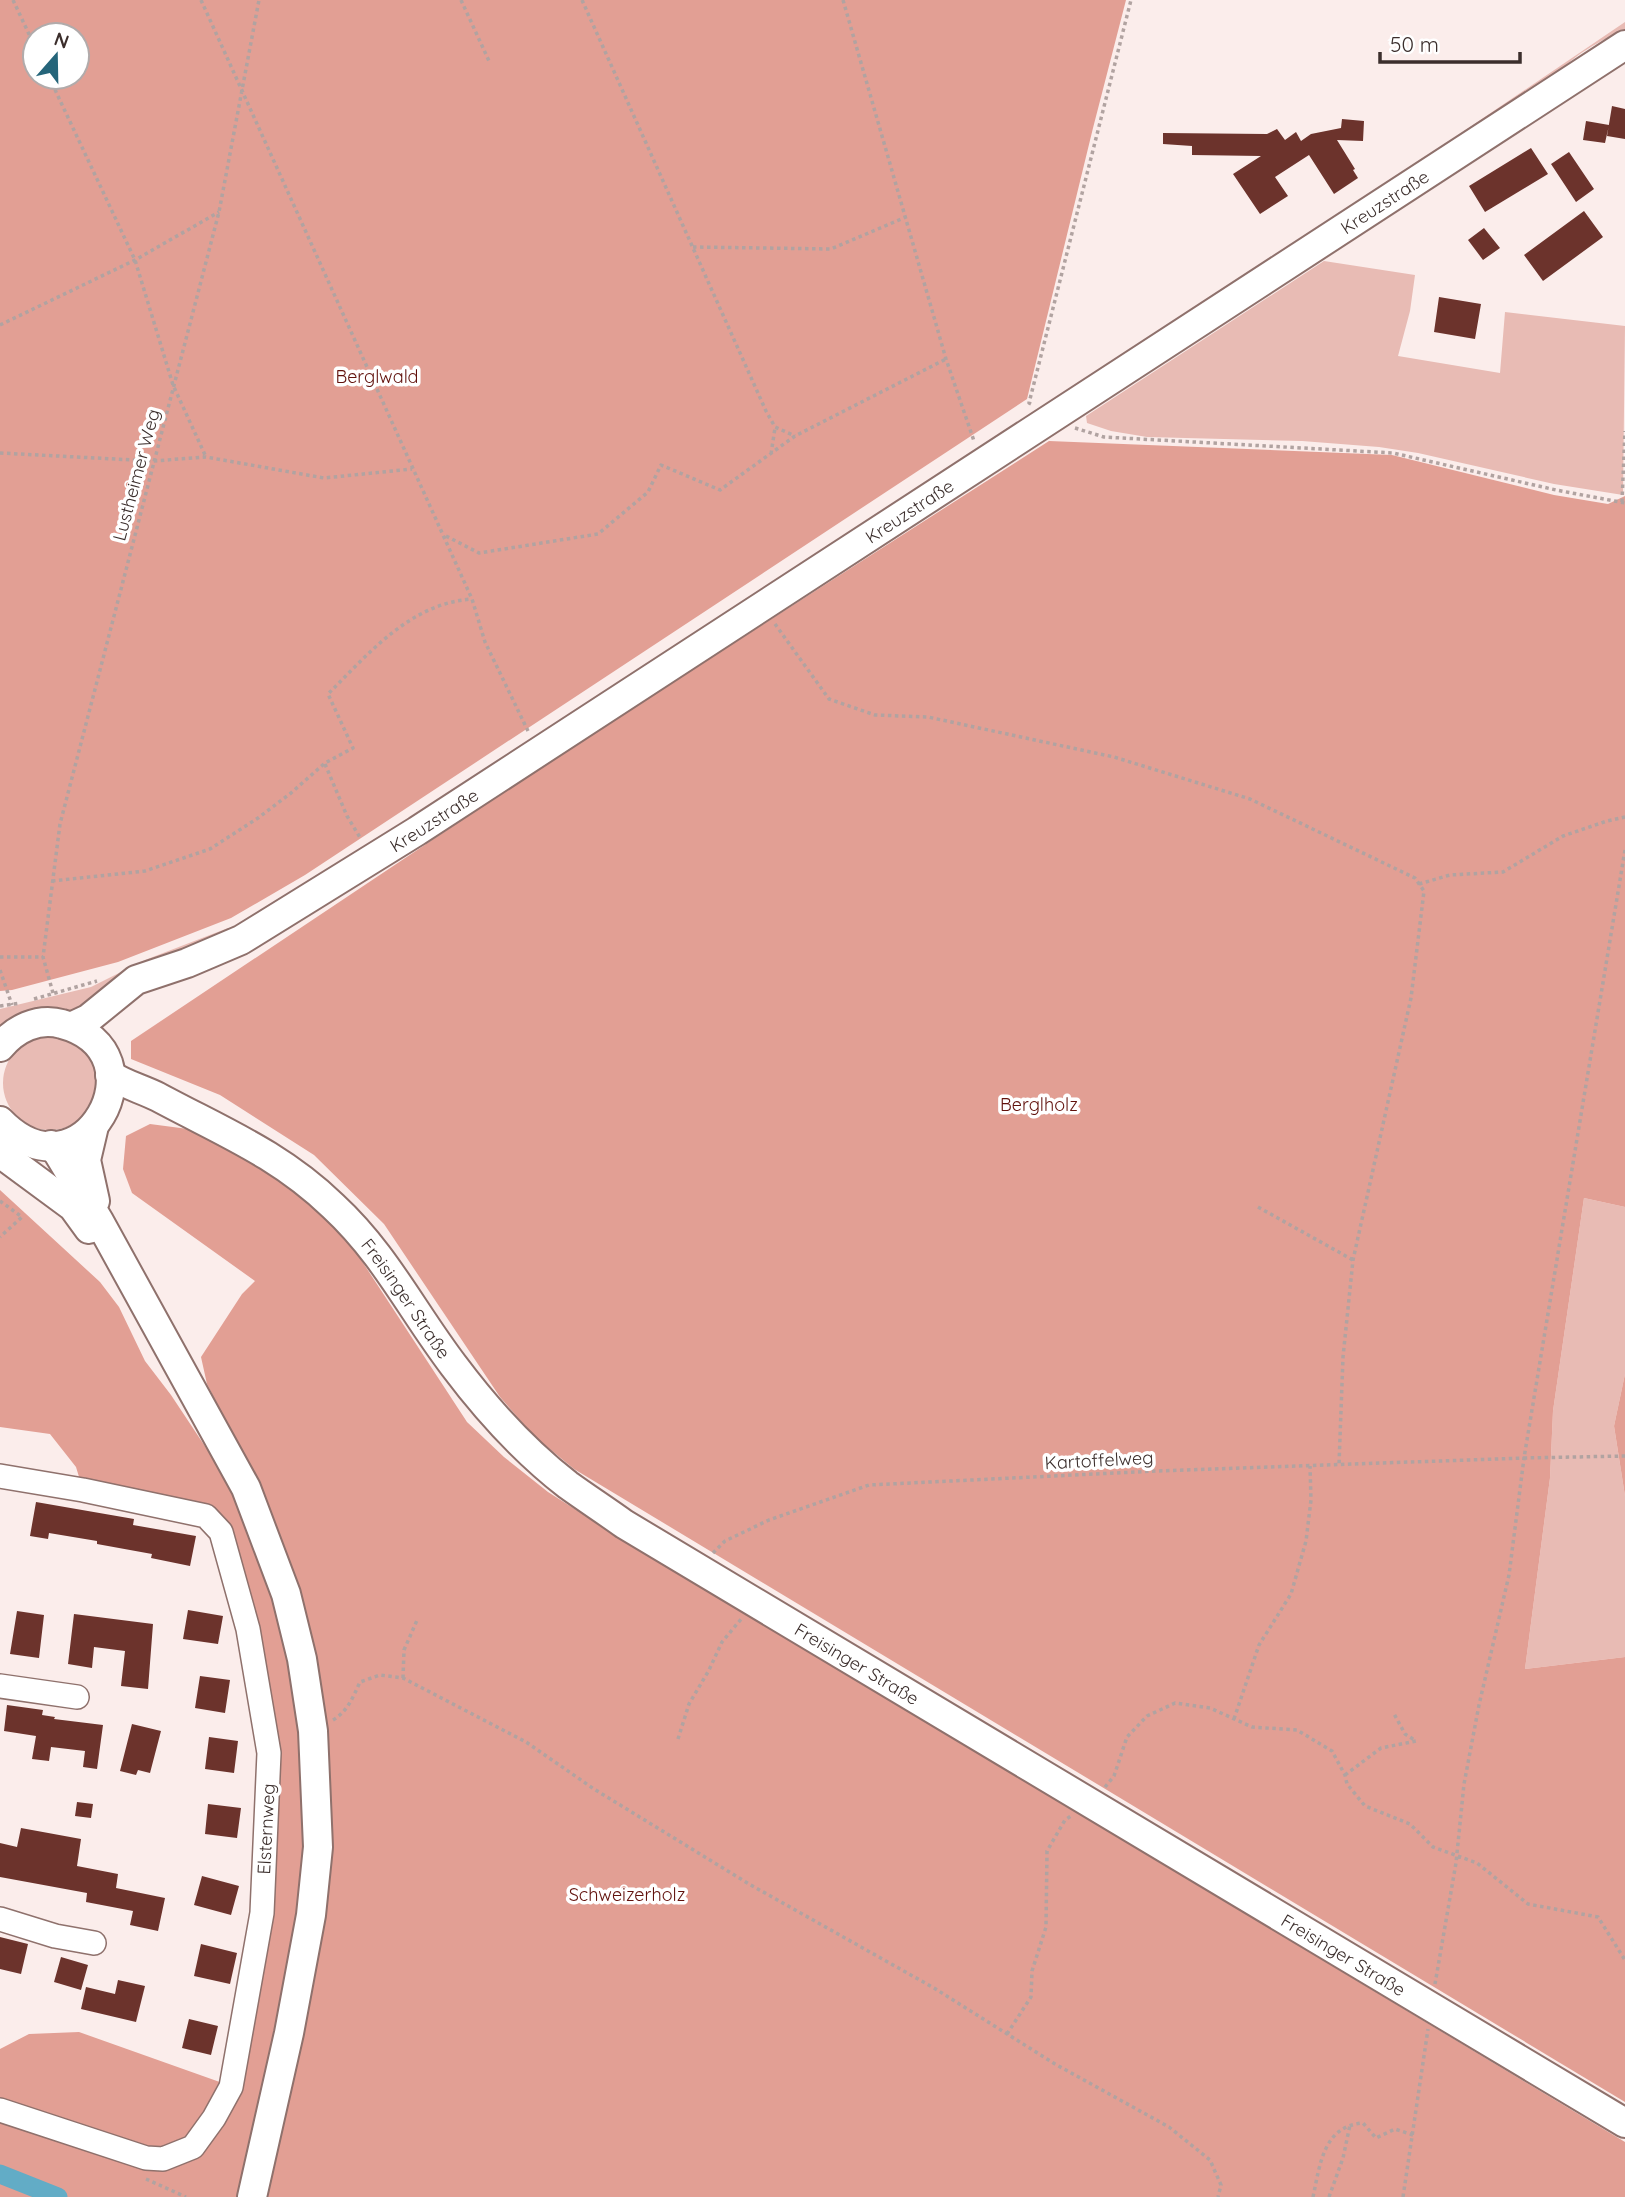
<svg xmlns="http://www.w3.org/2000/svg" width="1625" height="2197" viewBox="0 0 1625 2197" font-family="Quicksand,sans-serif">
<rect width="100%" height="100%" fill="#fbedeb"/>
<path fill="#e8bbb4" d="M 1625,22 L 1625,30 C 1601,40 1573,55 1556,76 L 1467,133 L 1464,131 Z
M 1324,261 L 1415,275 L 1410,311 L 1398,356 L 1500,373 L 1505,312 L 1625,326 L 1623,495 L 1554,484 L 1418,453 L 1379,447 L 1302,441 L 1147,437 L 1111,431 L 1087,423 L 1086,416 Z
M 228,928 L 230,932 L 89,1008 L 0,1032 L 0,1009 L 91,987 L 145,960 Z
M3 1083a47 47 0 1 1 94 0a47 47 0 1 1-94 0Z
M 1584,1198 L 1625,1207 L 1625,1374 L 1614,1426 L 1625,1496 L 1625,1657 L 1525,1669 L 1550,1478 L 1553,1411 Z"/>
<path fill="#e29f94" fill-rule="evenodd" d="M 0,0 L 1126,0 L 1093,128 L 1027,399 L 305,875 L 231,918 L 118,962 L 12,990 L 0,991 ZM 35,35 L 77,35 L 77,77 L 35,77 Z
M 1049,441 L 1392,455 L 1554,495 L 1608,504 L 1625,496 L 1625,1207 L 1584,1198 L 1553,1411 L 1550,1478 L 1525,1669 L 1625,1657 L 1625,2102 L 574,1469 L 534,1436 L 500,1397 L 384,1224 L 314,1155 L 220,1095 L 131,1059 L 131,1041 L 561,754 Z
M 150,1124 L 188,1129 L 235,1149 L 291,1183 L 354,1249 L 467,1422 L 504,1457 L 548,1492 L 603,1527 L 1625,2142 L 1625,2197 L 265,2197 L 327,1848 L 256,1480 L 207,1384 L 201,1357 L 242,1294 L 255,1281 L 132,1193 L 123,1169 L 126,1136 Z
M 0,1190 L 100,1282 L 119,1307 L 145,1361 L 171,1395 L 238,1496 L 276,1593 L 304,1730 L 310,1845 L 304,1913 L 240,2197 L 0,2197 L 0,2049 L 29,2034 L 79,2032 L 231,2086 L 269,1753 L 221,1532 L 83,1490 L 76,1467 L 50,1434 L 0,1427 Z
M 1625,1374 L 1625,1496 L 1614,1426 Z"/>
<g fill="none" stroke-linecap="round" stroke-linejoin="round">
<path stroke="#62acc6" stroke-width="19" d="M 0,2174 L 58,2197"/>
</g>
<path fill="#6c332c" d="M 1612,106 L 1625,109 L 1625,139 L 1607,136 Z
M 1342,119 L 1364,121 L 1363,141 L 1337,140 L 1355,169 L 1353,170 L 1358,178 L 1334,194 L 1309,155 L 1275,177 L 1288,196 L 1260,214 L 1233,174 L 1261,156 L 1192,155 L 1192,146 L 1163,144 L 1163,133 L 1267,134 L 1277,129 L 1285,140 L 1296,132 L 1301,141 L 1311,134 L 1341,128 Z
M 1586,121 L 1609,125 L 1605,143 L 1583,140 Z
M 1531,148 L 1548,174 L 1485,212 L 1469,186 Z
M 1569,152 L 1594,189 L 1576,202 L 1551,164 Z
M 1584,211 L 1603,237 L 1543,281 L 1524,255 Z
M 1484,228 L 1500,248 L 1483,260 L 1468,240 Z
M 1439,297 L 1481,304 L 1475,339 L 1434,332 Z
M 36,1502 L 134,1519 L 133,1525 L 196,1536 L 190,1566 L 151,1558 L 152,1554 L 97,1544 L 97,1541 L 49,1533 L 48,1539 L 30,1536 Z
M 188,1610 L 223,1616 L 218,1644 L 183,1639 Z
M 17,1611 L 44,1615 L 39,1658 L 10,1654 Z
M 74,1614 L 153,1624 L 148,1689 L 121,1686 L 125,1651 L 94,1647 L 92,1668 L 68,1664 Z
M 200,1676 L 230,1680 L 225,1713 L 195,1708 Z
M 7,1705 L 43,1710 L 42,1715 L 55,1717 L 54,1719 L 103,1725 L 97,1769 L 83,1767 L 85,1751 L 51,1747 L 49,1761 L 32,1759 L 36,1736 L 4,1731 Z
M 132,1724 L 161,1731 L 150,1773 L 138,1770 L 136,1775 L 120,1771 Z
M 209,1737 L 238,1741 L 234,1773 L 205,1769 Z
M 77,1802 L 93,1804 L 91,1818 L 75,1816 Z
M 208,1804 L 241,1808 L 237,1838 L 205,1834 Z
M 21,1828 L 81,1839 L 77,1866 L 118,1874 L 116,1888 L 165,1898 L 158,1931 L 130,1925 L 133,1911 L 86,1902 L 87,1893 L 0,1877 L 0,1843 L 17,1847 Z
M 202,1876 L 239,1886 L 231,1915 L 194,1905 Z
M 0,1937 L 28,1944 L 21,1974 L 0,1969 Z
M 201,1944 L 237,1953 L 230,1984 L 194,1976 Z
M 61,1957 L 88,1965 L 81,1990 L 54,1982 Z
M 118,1980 L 145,1986 L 136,2022 L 81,2009 L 86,1987 L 115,1994 Z
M 189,2019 L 218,2026 L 211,2055 L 182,2048 Z"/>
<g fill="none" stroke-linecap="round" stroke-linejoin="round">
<g stroke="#8f716c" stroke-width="26">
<path id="minor" d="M 0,1476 L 83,1490 L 206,1516 L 221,1532 L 248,1629 L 269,1753 L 262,1913 L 231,2087 L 214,2118 L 193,2147 L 163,2159 L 146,2158 L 0,2110
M 0,1686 L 77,1697
M 0,1919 L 55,1936 L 94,1943"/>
</g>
<g stroke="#8f716c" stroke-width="32">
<g id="major">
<path id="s1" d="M 73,1026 L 88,1019 L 136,980 L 187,963 L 241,940 L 417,831 L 1625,45"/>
<path d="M 0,1047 C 15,1029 38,1017 62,1024 C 167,1052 82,1206 0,1121"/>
<path id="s2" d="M 110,1075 C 126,1085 142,1089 158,1097 C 223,1132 279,1154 333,1206 C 385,1254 412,1311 454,1366 C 487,1410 524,1451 568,1485 C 586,1498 606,1511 624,1524 L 1625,2123"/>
<path d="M 94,1126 L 86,1160 L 95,1201"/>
<path d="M 51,1145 L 58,1153 L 99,1221 L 246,1488 L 286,1594 L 302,1659 L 313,1731 L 318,1847 L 311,1915 L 289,2033 L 252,2197"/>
<path d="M 0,1153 L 73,1207 L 89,1229"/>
</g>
</g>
<path stroke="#b1a3a1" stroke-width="3.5" stroke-dasharray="3.5 3.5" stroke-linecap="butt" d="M 13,0 L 35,47
M 201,0 L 472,599 L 485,642 L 528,731
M 461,0 L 489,61
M 582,0 L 766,411 L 775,427 L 795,436
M 843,0 L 946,359 L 974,441
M 49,77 L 135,260 L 173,385 L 206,457
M 693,247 L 831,249 L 906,217
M 0,325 L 135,260 L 219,212
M 1031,404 L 1029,403 L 1131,0
M 1075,428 L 1104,437 L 1393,453 L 1556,490 L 1625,503
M 0,453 L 153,461 L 206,457 L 324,478 L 412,469
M 771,454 L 775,428
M 1622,502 L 1625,431
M 446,536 L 479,553 L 598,534 L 648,492 L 661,465 L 720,490 L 795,436 L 946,359
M 775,624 L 829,699 L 875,715 L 928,717 L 1114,757 L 1250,799 L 1415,878 L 1424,891 L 1411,998 L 1353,1260 L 1343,1357 L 1339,1465
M 325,764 L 347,816 L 361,839
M 1625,850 L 1524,1458 L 1625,1456
M 52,881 L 145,871 L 210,849 L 258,818 L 291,793 L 325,763 L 353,748 L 328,694 C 369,653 411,603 472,599
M 1419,884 L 1450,875 L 1503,872 L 1563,836 L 1607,821 L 1625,817
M 0,957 L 43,957
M 0,970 L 12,1005
M 53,993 L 43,957 L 60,824 L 219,212 L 259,0
M 34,999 L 97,981
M 0,1006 L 20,1003
M 0,1201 L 22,1217 L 0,1237
M 1258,1207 L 1353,1260
M 713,1553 L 725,1541 L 769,1520 L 869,1485 L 1156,1471 L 1524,1458 L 1509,1575 L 1479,1705 L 1464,1784 L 1456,1863 L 1435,1984
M 403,1678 L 404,1650 L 418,1618
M 1234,1719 L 1259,1645 L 1291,1594 L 1306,1541 L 1311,1500 L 1310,1466
M 333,1720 C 348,1711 353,1697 360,1682 L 380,1675 L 403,1678 L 526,1742 L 594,1789 L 749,1884 L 934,1988 L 1055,2064 L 1169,2127 L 1210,2160 L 1221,2185 L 1218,2197
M 678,1739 L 689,1704 L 709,1670 L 722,1642 L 742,1618
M 1345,1775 L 1381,1748 L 1416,1741 L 1405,1734 L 1393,1712
M 1105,1787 L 1114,1776 L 1127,1737 L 1147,1716 L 1175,1703 L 1210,1708 L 1252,1727 L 1297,1730 L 1332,1751 L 1345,1775 L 1347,1784 L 1365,1806 L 1410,1824 L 1433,1847 L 1477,1863 L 1528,1904 L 1598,1917 L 1625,1960
M 1007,2034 L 1031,1997 L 1032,1971 L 1046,1927 L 1047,1851 L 1065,1820 L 1071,1816
M 146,2179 L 186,2197
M 1313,2197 C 1320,2165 1323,2126 1363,2123 L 1376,2138 L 1395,2129 L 1413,2135
M 1329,2197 L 1343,2158 L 1350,2125
M 1403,2197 L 1428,2029"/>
<use href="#minor" stroke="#fff" stroke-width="23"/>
<use href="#major" stroke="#fff" stroke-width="28"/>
</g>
<g text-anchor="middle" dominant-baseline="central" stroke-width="7" stroke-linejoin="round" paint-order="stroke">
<g font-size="18" fill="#3b2e2c" stroke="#fff">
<text stroke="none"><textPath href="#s1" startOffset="1552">Kreuzstraße</textPath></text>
<text transform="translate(136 475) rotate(-75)">Lustheimer Weg</text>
<text stroke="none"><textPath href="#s1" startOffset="985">Kreuzstraße</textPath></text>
<text stroke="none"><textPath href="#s1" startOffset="418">Kreuzstraße</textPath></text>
<text stroke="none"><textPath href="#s2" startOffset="378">Freisinger Straße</textPath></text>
<text transform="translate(1099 1460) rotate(-3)">Kartoffelweg</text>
<text stroke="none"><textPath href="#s2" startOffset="966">Freisinger Straße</textPath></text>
<text transform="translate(266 1829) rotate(-87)">Elsternweg</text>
<text stroke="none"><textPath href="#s2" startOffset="1533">Freisinger Straße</textPath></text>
</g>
<g font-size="18" fill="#61110c" stroke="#fff">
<text x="377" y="376">Berglwald</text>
<text x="1039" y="1104">Berglholz</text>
<text x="627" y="1894">Schweizerholz</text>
</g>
</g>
<g transform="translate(56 56) rotate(20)"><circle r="33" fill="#ffffff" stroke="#b1abab" stroke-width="2"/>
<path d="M0-5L12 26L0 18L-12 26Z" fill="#25657a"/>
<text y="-10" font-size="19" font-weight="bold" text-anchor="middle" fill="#3b2e2c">N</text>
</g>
<path d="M1380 52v10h140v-10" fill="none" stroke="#3b2e2c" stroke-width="3.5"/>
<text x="1390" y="52" font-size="21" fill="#3b2e2c" stroke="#ffffff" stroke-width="5" paint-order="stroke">50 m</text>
</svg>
